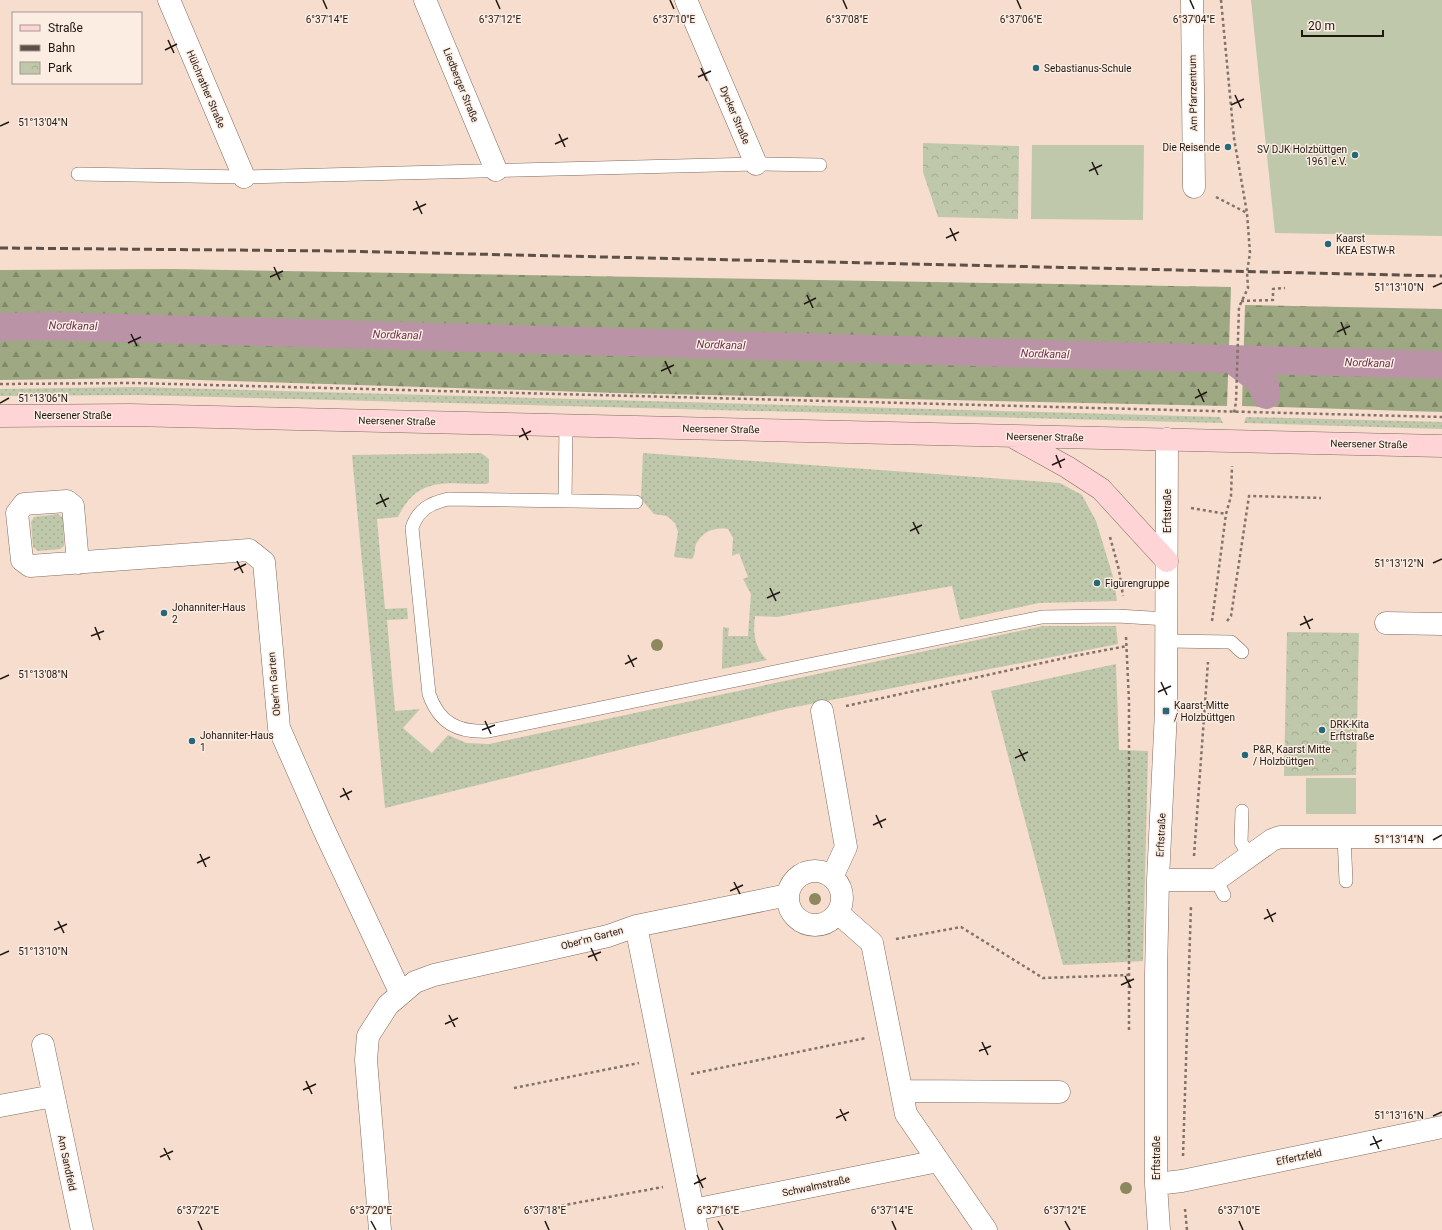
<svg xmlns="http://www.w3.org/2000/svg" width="1442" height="1230" viewBox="0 0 1442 1230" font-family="Roboto,sans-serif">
<defs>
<pattern id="grass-dots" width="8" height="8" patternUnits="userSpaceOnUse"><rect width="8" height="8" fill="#bfc8aa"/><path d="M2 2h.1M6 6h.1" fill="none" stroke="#a4ab91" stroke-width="1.8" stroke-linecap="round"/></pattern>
<pattern id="forest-firs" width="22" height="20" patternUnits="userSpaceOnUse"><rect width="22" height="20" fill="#9ea983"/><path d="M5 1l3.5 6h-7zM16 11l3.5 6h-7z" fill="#80896a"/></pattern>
<pattern id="park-crowns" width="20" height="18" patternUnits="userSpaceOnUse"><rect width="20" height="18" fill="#bfc8aa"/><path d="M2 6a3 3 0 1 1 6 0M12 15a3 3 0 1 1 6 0" fill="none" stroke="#a4ab91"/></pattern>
</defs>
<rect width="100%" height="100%" fill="#f6ddce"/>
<path fill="url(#grass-dots)" d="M 137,387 L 1220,417 L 1223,423 L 137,395 L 0,396 L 0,389 Z
M 1246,417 L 1442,422 L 1442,429 L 1244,423 Z
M 481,453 L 489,459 L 489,482 L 487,484 C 447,484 418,475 398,517 L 377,519 L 385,609 L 407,608 L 408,619 L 387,620 L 395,711 L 420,709 L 403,728 L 432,753 L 448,735 L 466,743 L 489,744 L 1043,626 L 1116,626 L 1118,644 L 785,709 L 385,808 L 352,455 Z
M 643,453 L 1060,483 L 1082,495 L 1096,521 L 1114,580 L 1117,601 L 1039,603 L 960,620 L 952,586 L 777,617 L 755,616 C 753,633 754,647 767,660 L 722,669 L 723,627 L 729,628 L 728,636 L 748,636 L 751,594 L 743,579 L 748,577 L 739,553 L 732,556 L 733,538 L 728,529 C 714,527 703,531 696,544 C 694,549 696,554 692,559 L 674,557 L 678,532 L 675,523 L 667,516 L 654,514 L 641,499 Z
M 58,514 L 63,518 L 64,546 L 60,549 L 38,551 L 33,547 L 31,522 L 34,517 Z
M 1116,664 L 1119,750 L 1148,751 L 1143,961 L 1063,965 L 991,691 Z"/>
<path fill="url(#forest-firs)" d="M 173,269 L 1231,287 L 1227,406 L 616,393 L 137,378 L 0,380 L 0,270 Z
M 1245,305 L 1442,309 L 1442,412 L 1242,406 Z"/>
<path fill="url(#park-crowns)" d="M 923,143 L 1019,146 L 1018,219 L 938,217 L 923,172 Z
M 1287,632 L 1359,633 L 1356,775 L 1284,776 Z"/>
<path fill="#bfc8aa" d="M 1251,0 L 1442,0 L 1442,236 L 1275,233 Z
M 1032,145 L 1144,145 L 1143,220 L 1031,219 Z
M 1306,778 L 1356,778 L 1356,814 L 1306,814 Z"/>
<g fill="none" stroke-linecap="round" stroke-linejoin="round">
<path stroke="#bb93a7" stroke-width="28" d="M 0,327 L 47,326 L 1442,365
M 1231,359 L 1265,385 L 1266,395"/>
<g stroke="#806b5e" stroke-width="14">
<path id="lane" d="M 78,174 L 244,177 L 756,164 L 820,165
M 565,501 L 566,425
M 636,502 L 448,499 C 431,503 418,509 412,528 L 429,694 C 439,723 458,733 489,731 L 1042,617 L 1117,616 L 1167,619
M 1167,641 L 1231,642 L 1242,652
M 1242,811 L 1241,842 L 1250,857
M 1344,836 L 1346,881
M 1216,880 L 1224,895"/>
</g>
<g stroke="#806b5e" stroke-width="23">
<path id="street" d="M 169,0 L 244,177
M 425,0 L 496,170
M 686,0 L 756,164
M 1192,0 L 1194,187
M 78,563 L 73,506 L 67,501 L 24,504 L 17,513 L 22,560 L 30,566 L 249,550 L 264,562 L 279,728 L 324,830 L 401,994
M 1386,623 L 1442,624
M 822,711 L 846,847 L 832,877
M788 898a27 27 0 1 1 54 0a27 27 0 1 1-54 0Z
M 1158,880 L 1216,880 L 1272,840 L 1280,837 L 1442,837
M 838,913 L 872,943 L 906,1114 L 986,1230
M 636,926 L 697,1230
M 43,1045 L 82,1230
M 902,1091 L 1059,1092
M 0,1106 L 53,1096
M 1156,1184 L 1182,1181 L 1442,1127
M 693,1210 L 938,1161
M 380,1230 L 366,1060 L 368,1036 L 388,1005 L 415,982 L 434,975 L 608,936 L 636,926 L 788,895
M 1159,1230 L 1156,1184 L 1156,975 L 1158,880 L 1166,711 L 1167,439"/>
</g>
<g stroke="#806b5e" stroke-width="23">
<path id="secondary" d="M 0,416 L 130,415 L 1442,446
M 1013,437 L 1067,467 L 1101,489 L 1167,561"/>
</g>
<path stroke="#827268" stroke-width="2.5" stroke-dasharray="3 3" stroke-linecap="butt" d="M 1221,0 L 1234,138 L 1247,213
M 1216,197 L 1247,213 L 1250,253 L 1247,272 L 1248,288 L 1239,307 L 1236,402 L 1234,413
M 1241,301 L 1273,300 L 1273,289 L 1285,288
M 0,384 L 134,383 L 1442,417
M 1191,508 L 1226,514
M 1110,537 L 1119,570 L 1123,596
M 1212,621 L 1226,514 L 1231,496 L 1232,466
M 1227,621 L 1231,616 L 1249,496 L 1321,498
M 1126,637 L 1129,701 L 1129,1032
M 846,706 L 1074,656 L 1127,646
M 1194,856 L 1208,662
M 896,939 L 961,927 L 1043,978 L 1129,975
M 691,1074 L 866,1038
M 514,1088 L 639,1063
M 1183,1156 L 1191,905
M 1185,1209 L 1187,1230
M 532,1211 L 663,1187"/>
<use href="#lane" stroke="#fff" stroke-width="13"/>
<use href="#street" stroke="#fff" stroke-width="22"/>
<use href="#secondary" stroke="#fed4d6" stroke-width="22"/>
<path stroke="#5e5049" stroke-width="3" stroke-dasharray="8 4" stroke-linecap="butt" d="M 0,248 L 340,251 L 1442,276"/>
</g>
<g fill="#8d885d">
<circle cx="657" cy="645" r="6"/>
<circle cx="815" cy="899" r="6"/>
<circle cx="1126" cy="1188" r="6"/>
</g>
<path fill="none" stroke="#201712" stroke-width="1.5" d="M 323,0 L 327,9M 496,0 L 500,9M 670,0 L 674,9M 843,0 L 847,9M 1017,0 L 1021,9M 1190,0 L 1194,9M 168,40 L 174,53M 165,50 L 177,44M 701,68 L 707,81M 698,77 L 711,71M 1235,95 L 1241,108M 1231,105 L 1244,99M 0,126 L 9,122M 559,134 L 565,147M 555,144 L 568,138M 1092,162 L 1098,175M 1089,171 L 1102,165M 416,201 L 422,214M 413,210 L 426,204M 950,228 L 956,241M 946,238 L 959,232M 274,267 L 280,280M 270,277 L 283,271M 1433,287 L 1442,283M 807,295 L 813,308M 804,304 L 816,298M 1341,322 L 1346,335M 1337,332 L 1350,326M 131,334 L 137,346M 128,343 L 141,337M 665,361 L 671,374M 661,371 L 674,365M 1198,389 L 1204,402M 1195,398 L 1207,392M 0,403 L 9,398M 522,428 L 528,440M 519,437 L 531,431M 1056,455 L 1061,468M 1052,465 L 1065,459M 380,494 L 386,507M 376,504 L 389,498M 913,522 L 919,534M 910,531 L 922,525M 237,561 L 243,573M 1433,563 L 1442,559M 234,570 L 246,564M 770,588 L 776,601M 767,598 L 780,592M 1304,616 L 1310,629M 1300,625 L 1313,619M 95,627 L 100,640M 91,636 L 104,631M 628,655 L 634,667M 625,664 L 637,658M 0,679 L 9,675M 1161,682 L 1167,695M 1158,692 L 1171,686M 485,721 L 491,734M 482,730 L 495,725M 1019,749 L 1025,761M 1015,758 L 1028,752M 343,788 L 349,800M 340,797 L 352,791M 876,815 L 882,828M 873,825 L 886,819M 1433,840 L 1442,835M 200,854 L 206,867M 197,863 L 210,857M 734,882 L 740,894M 730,891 L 743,885M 1267,909 L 1273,922M 1264,919 L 1276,913M 58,921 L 64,933M 54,930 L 67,924M 591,948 L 597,961M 0,955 L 9,951M 588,957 L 601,952M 1125,976 L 1131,988M 1121,985 L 1134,979M 449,1015 L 455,1027M 445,1024 L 458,1018M 982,1042 L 988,1055M 979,1051 L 991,1046M 306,1081 L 312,1094M 303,1090 L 316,1084M 840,1109 L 846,1121M 1433,1116 L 1442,1112M 836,1118 L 849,1112M 1373,1136 L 1379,1149M 1370,1145 L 1382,1140M 164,1148 L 170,1160M 160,1157 L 173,1151M 697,1175 L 703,1188M 694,1184 L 706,1178M 198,1221 L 202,1230M 371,1221 L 376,1230M 545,1221 L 549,1230M 718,1221 L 723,1230M 892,1221 L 896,1230M 1065,1221 L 1070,1230M 1239,1221 L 1243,1230"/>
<g fill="#26677a" stroke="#fcede3" stroke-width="1.5">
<circle cx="1036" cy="68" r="4"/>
<circle cx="1228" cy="147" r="4"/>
<circle cx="1355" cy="155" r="4"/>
<circle cx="1328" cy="244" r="4"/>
<circle cx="1097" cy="583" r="4"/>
<circle cx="164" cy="613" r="4"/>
<rect x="1162" y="707" width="8" height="8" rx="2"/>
<circle cx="1322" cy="730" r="4"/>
<circle cx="192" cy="741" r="4"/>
<circle cx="1245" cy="755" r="4"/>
</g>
<g text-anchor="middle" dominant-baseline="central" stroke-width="3" stroke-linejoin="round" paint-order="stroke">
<g font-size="10" fill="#201712" stroke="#fcede3" text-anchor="start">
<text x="1044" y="68">Sebastianus-Schule</text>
<text x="1220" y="147" text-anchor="end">Die Reisende</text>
<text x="1347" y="149" text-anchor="end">SV DJK Holzbüttgen<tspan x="1347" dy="12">1961 e.V.</tspan></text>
<text x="1336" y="238">Kaarst<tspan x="1336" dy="12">IKEA ESTW-R</tspan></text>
<text x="1105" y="583">Figurengruppe</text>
<text x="172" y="607">Johanniter-Haus<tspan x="172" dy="12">2</tspan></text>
<text x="1174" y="705">Kaarst-Mitte<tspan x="1174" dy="12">/ Holzbüttgen</tspan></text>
<text x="1330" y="724">DRK-Kita<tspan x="1330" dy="12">Erftstraße</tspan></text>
<text x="200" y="735">Johanniter-Haus<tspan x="200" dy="12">1</tspan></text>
<text x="1253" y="749">P&amp;R, Kaarst Mitte<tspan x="1253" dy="12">/ Holzbüttgen</tspan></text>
</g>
<g font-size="10" fill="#201712" stroke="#fcede3">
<text transform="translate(461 85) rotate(68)">Liedberger Straße</text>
<text transform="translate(206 89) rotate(67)">Hülchrather Straße</text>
<text transform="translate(1193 93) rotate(-91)">Am Pfarrzentrum</text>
<text transform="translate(735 115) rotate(67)">Dycker Straße</text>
<text x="73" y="415">Neersener Straße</text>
<text transform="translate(397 421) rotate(1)">Neersener Straße</text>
<text transform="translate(721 429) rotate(1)">Neersener Straße</text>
<text transform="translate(1045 437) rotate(1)">Neersener Straße</text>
<text transform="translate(1369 444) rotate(1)">Neersener Straße</text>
<text transform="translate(1167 511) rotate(-90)">Erftstraße</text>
<text transform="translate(274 684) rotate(-95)">Ober'm Garten</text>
<text transform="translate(1161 835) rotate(-87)">Erftstraße</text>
<text transform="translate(592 938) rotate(-15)">Ober'm Garten</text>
<text transform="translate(1299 1157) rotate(-12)">Effertzfeld</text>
<text transform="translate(1156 1158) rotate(-90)">Erftstraße</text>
<text transform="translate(67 1163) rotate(78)">Am Sandfeld</text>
<text transform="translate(816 1186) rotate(-12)">Schwalmstraße</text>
</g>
<g font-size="11" font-style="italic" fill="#683351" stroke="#fcede3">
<text transform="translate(73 326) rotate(1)">Nordkanal</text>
<text transform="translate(397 335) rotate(2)">Nordkanal</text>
<text transform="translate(721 345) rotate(2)">Nordkanal</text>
<text transform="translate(1045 354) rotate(2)">Nordkanal</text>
<text transform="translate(1369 363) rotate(2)">Nordkanal</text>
</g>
</g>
<g font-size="10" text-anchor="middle" fill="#201712" stroke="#fcede3" stroke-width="3" stroke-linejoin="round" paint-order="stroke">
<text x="327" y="23">6°37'14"E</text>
<text x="500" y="23">6°37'12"E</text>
<text x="674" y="23">6°37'10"E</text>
<text x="847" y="23">6°37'08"E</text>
<text x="1021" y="23">6°37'06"E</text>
<text x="1194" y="23">6°37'04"E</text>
<text x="43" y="126">51°13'04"N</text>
<text x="1399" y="291">51°13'10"N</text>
<text x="43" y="402">51°13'06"N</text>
<text x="1399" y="567">51°13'12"N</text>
<text x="43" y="678">51°13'08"N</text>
<text x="1399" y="843">51°13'14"N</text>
<text x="43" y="955">51°13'10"N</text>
<text x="1399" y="1119">51°13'16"N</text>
<text x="198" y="1214">6°37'22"E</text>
<text x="371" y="1214">6°37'20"E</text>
<text x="545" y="1214">6°37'18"E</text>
<text x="718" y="1214">6°37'16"E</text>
<text x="892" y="1214">6°37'14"E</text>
<text x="1065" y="1214">6°37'12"E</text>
<text x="1239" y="1214">6°37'10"E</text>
</g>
<rect x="12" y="12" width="130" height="72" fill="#fcede3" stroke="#a4978f"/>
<rect x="20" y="25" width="20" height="6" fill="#fed4d6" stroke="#a4978f"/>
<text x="48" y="32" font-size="12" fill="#201712">Straße</text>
<rect x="20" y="45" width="20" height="6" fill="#5e5049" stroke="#a4978f"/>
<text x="48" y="52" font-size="12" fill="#201712">Bahn</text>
<rect x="20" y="62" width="20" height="12" fill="url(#park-crowns)" stroke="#a4978f"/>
<text x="48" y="72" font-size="12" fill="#201712">Park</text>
<path d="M1302 30v6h81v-6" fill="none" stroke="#201712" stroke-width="2"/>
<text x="1308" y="30" font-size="12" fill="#201712" stroke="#fcede3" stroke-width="3" paint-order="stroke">20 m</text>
</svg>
